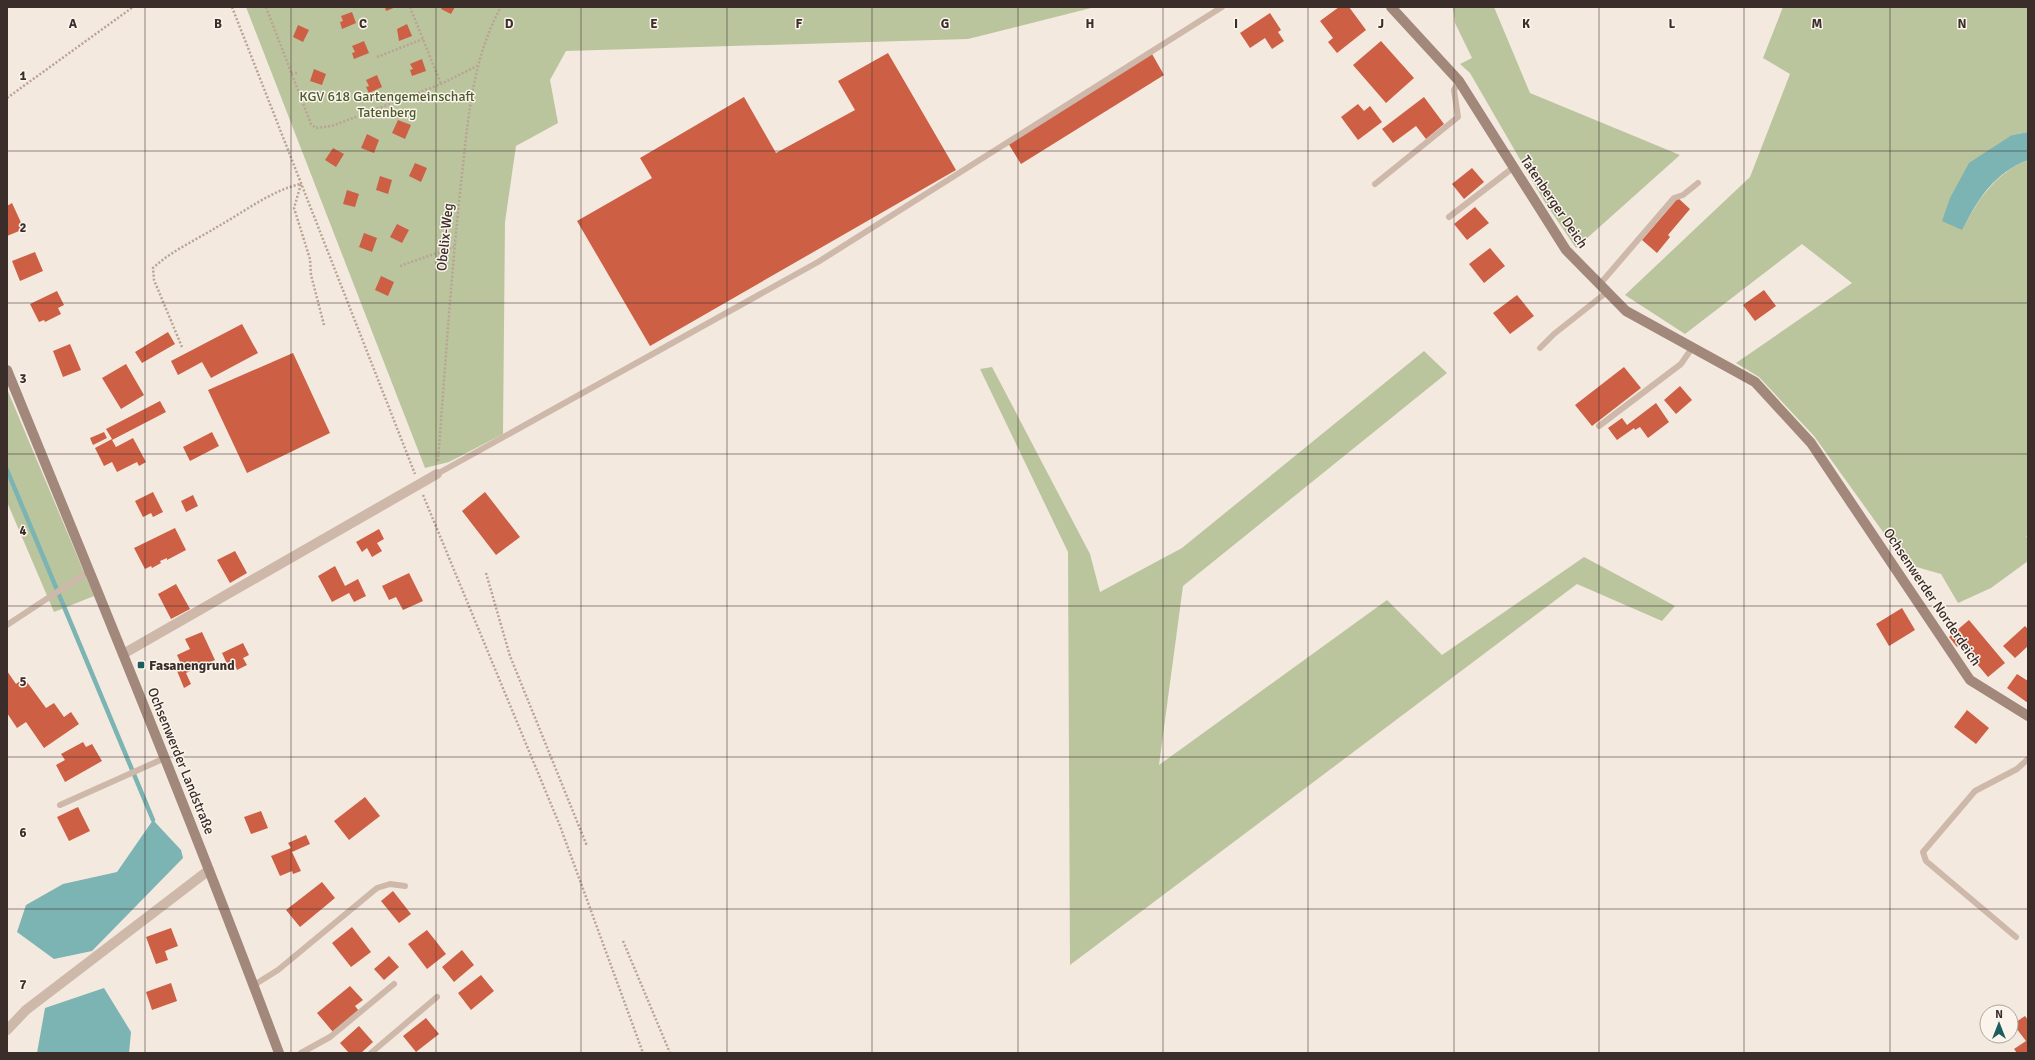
<svg xmlns="http://www.w3.org/2000/svg" width="2035" height="1060" viewBox="0 0 2035 1060" font-family="Signika,sans-serif">
<rect width="100%" height="100%" fill="#f4e9df"/>
<path fill="#bac59e" d="M 246,7 L 1095,7 L 968,39 L 566,51 L 550,80 L 558,123 L 516,146 L 505,222 L 503,434 L 449,462 L 425,468 Z
M 1453,7 L 1494,7 L 1530,93 L 1680,155 L 1576,248 L 1544,201 L 1470,73 L 1460,64 L 1472,58 L 1455,23 Z
M 1783,7 L 2028,7 L 2028,132 L 2012,135 L 1962,230 C 1978,200 1995,173 2028,160 L 2028,535 L 2026,536 L 2028,539 L 2028,561 L 1991,588 L 1958,603 L 1941,574 L 1906,564 L 1814,436 L 1759,377 L 1736,363 L 1852,283 L 1802,244 L 1685,334 L 1625,295 L 1750,177 L 1790,74 L 1763,58 Z
M 1424,351 L 1447,373 L 1183,586 L 1159,765 L 1387,600 L 1442,655 L 1584,557 L 1675,606 L 1662,621 L 1577,584 L 1070,965 L 1068,552 L 980,369 L 992,367 L 1090,554 L 1100,592 L 1182,548 Z
M 7,389 L 94,596 L 54,612 L 7,502 Z"/>
<path fill="#7cb3b3" d="M 2028,132 L 2028,160 C 1994,173 1978,199 1962,230 L 1942,221 L 1950,198 L 1969,163 L 2012,135 Z
M 153,820 L 181,850 L 183,858 L 92,951 L 54,959 L 17,932 L 26,905 L 63,884 L 117,872 Z
M 104,988 L 131,1032 L 129,1053 L 37,1053 L 45,1008 Z"/>
<g fill="none" stroke-linecap="round" stroke-linejoin="round">
<path stroke="#7cb3b3" stroke-width="4.5" d="M 7,470 L 153,820"/>
</g>
<path fill="#cd5f45" d="M 385,7 L 396,7 L 386,11 Z
M 442,7 L 455,7 L 451,14 L 441,9 Z
M 1339,7 L 1349,7 L 1366,30 L 1337,53 L 1328,42 L 1333,38 L 1320,21 Z
M 352,12 L 356,23 L 342,29 L 340,22 L 343,21 L 341,16 Z
M 1270,13 L 1281,30 L 1278,32 L 1284,41 L 1272,49 L 1265,38 L 1250,48 L 1240,33 Z
M 407,24 L 412,36 L 399,41 L 397,29 Z
M 298,25 L 309,30 L 303,42 L 293,37 Z
M 364,41 L 369,53 L 354,59 L 352,53 L 355,52 L 352,46 Z
M 1381,41 L 1414,78 L 1386,103 L 1353,65 Z
M 888,53 L 956,170 L 650,346 L 577,221 L 652,178 L 640,158 L 744,97 L 776,153 L 855,110 L 838,81 Z
M 1152,54 L 1164,75 L 1021,164 L 1008,143 Z
M 422,59 L 426,71 L 412,76 L 410,70 L 413,69 L 410,64 Z
M 314,69 L 326,74 L 322,85 L 310,81 Z
M 377,75 L 382,87 L 369,93 L 366,87 L 369,86 L 366,80 Z
M 1424,97 L 1444,124 L 1426,139 L 1416,126 L 1393,143 L 1382,129 Z
M 1358,104 L 1364,111 L 1370,106 L 1382,122 L 1358,140 L 1341,117 Z
M 398,120 L 411,125 L 405,139 L 392,133 Z
M 367,134 L 379,140 L 374,153 L 361,148 Z
M 333,148 L 344,154 L 336,167 L 325,160 Z
M 415,163 L 427,168 L 421,182 L 409,176 Z
M 1472,168 L 1484,182 L 1464,199 L 1452,184 Z
M 380,176 L 392,180 L 388,194 L 376,190 Z
M 347,190 L 359,194 L 355,207 L 343,204 Z
M 1678,198 L 1690,209 L 1668,235 L 1670,237 L 1657,253 L 1642,240 Z
M 12,203 L 24,229 L 7,236 L 7,206 Z
M 1475,207 L 1489,223 L 1467,240 L 1454,224 Z
M 397,224 L 409,230 L 402,243 L 390,237 Z
M 364,233 L 377,238 L 372,252 L 359,247 Z
M 1490,248 L 1505,266 L 1484,283 L 1469,264 Z
M 35,252 L 43,271 L 20,281 L 12,261 Z
M 381,276 L 394,282 L 388,296 L 375,290 Z
M 1764,290 L 1776,306 L 1755,321 L 1743,305 Z
M 57,291 L 64,305 L 58,308 L 61,314 L 45,322 L 44,320 L 39,322 L 30,304 Z
M 1517,295 L 1534,316 L 1510,334 L 1493,313 Z
M 242,324 L 258,353 L 211,378 L 202,362 L 178,375 L 171,361 Z
M 168,332 L 175,344 L 142,363 L 135,352 Z
M 70,344 L 81,370 L 63,377 L 53,351 Z
M 293,353 L 330,433 L 247,473 L 208,390 Z
M 126,364 L 144,395 L 121,409 L 102,378 Z
M 1624,367 L 1641,388 L 1592,426 L 1575,405 Z
M 1680,386 L 1692,400 L 1676,414 L 1664,400 Z
M 160,401 L 166,412 L 112,440 L 116,447 L 133,438 L 146,462 L 139,466 L 137,462 L 117,472 L 112,462 L 104,466 L 95,448 L 112,439 L 106,429 Z
M 1656,403 L 1669,422 L 1648,438 L 1640,427 L 1635,430 L 1634,428 L 1617,440 L 1608,428 L 1622,418 L 1627,425 Z
M 104,432 L 107,438 L 93,445 L 90,438 Z
M 212,432 L 219,446 L 190,461 L 183,447 Z
M 153,492 L 163,512 L 153,517 L 151,513 L 143,517 L 135,501 Z
M 485,492 L 520,537 L 496,555 L 462,511 Z
M 193,495 L 198,506 L 186,512 L 181,501 Z
M 175,528 L 186,550 L 167,560 L 167,558 L 160,561 L 161,563 L 152,568 L 151,566 L 145,569 L 134,548 Z
M 379,529 L 384,539 L 377,543 L 382,551 L 372,557 L 367,548 L 362,552 L 356,542 Z
M 235,551 L 247,573 L 230,583 L 217,560 Z
M 335,566 L 345,586 L 358,579 L 366,596 L 354,602 L 349,593 L 332,602 L 318,576 Z
M 409,573 L 423,601 L 403,610 L 396,597 L 389,600 L 382,586 Z
M 176,584 L 190,609 L 171,619 L 158,594 Z
M 1902,608 L 1915,630 L 1889,646 L 1876,624 Z
M 1969,620 L 2005,663 L 1988,677 L 1960,644 L 1957,647 L 1949,637 Z
M 2025,626 L 2028,629 L 2028,646 L 2015,658 L 2003,646 Z
M 202,632 L 215,660 L 186,673 L 191,684 L 184,688 L 175,666 L 181,664 L 177,655 L 190,649 L 185,639 Z
M 243,643 L 249,655 L 243,658 L 247,665 L 237,670 L 234,663 L 228,666 L 222,653 Z
M 7,671 L 16,684 L 24,678 L 46,708 L 54,703 L 64,717 L 71,712 L 79,724 L 44,748 L 26,722 L 17,728 L 7,713 Z
M 2017,674 L 2028,681 L 2028,703 L 2007,688 Z
M 1967,710 L 1989,728 L 1976,744 L 1954,727 Z
M 83,742 L 86,747 L 92,744 L 102,761 L 65,782 L 56,765 L 65,760 L 61,754 Z
M 365,797 L 380,816 L 349,840 L 334,821 Z
M 78,807 L 90,831 L 69,841 L 57,817 Z
M 261,811 L 268,828 L 251,834 L 244,817 Z
M 306,835 L 310,844 L 292,852 L 301,871 L 293,874 L 292,871 L 280,876 L 271,856 L 291,848 L 288,843 Z
M 322,882 L 335,898 L 300,927 L 286,910 Z
M 393,891 L 411,914 L 399,923 L 381,901 Z
M 352,927 L 371,952 L 351,967 L 332,943 Z
M 171,928 L 178,946 L 165,951 L 168,960 L 156,964 L 146,937 Z
M 427,930 L 446,954 L 427,969 L 408,944 Z
M 462,950 L 474,965 L 454,982 L 442,967 Z
M 389,956 L 399,967 L 384,980 L 374,969 Z
M 481,975 L 494,991 L 471,1010 L 458,993 Z
M 171,983 L 177,1001 L 152,1010 L 146,992 Z
M 350,986 L 363,1000 L 355,1006 L 359,1011 L 333,1032 L 317,1013 Z
M 2025,1016 L 2028,1020 L 2028,1053 L 2017,1053 L 2014,1049 L 2026,1041 L 2013,1024 Z
M 426,1018 L 439,1034 L 416,1052 L 403,1036 Z
M 359,1026 L 373,1042 L 361,1053 L 349,1053 L 340,1043 Z"/>
<g fill="none" stroke-linecap="round" stroke-linejoin="round">
<path stroke="#baa294" stroke-width="2.5" stroke-dasharray="2 2" stroke-linecap="butt" d="M 232,7 L 415,474
M 266,7 L 311,124 L 316,128 L 332,126 L 441,84 L 477,66
M 410,7 L 441,84
M 377,57 L 423,39
M 291,73 L 298,73
M 7,98 L 133,7
M 400,266 L 454,247
M 182,347 L 154,280 L 153,268 C 171,251 196,240 217,227 C 244,212 272,190 301,184 L 294,208 L 310,259 L 311,275 L 324,325
M 438,461 C 445,369 451,276 461,183 C 468,123 471,61 501,7
M 423,495 L 560,826 L 643,1053
M 486,573 L 510,656 L 587,846
M 623,941 L 670,1053"/>
<path stroke="#ceb8aa" stroke-width="6" d="M 1375,184 L 1458,117 L 1454,90 L 1459,81
M 1449,217 L 1514,167
M 1600,284 L 1674,198 L 1683,195 L 1698,183
M 1540,348 L 1554,334 L 1607,292
M 1599,426 L 1681,364 L 1692,348
M 437,474 L 818,262 L 1222,7
M 7,625 L 89,571
M 60,805 L 165,758
M 2016,937 L 1926,861 L 1923,852 L 1975,791 L 2017,769 L 2028,759
M 254,985 L 278,970 L 377,888 L 390,884 L 405,886
M 301,1053 L 330,1037 L 394,984
M 371,1053 L 437,997"/>
<path stroke="#ceb8aa" stroke-width="10" d="M 123,654 L 437,474
M 7,1030 L 26,1010 L 209,870"/>
<path stroke="#a2877b" stroke-width="10" d="M 1391,7 L 1459,81 L 1566,250 L 1626,311 L 1755,382 L 1811,443 L 1970,680 L 2028,716
M 7,370 C 100,597 193,823 279,1053"/>
</g>
<path fill="none" stroke="#3b2e2a" stroke-width="1" stroke-opacity="0.55" d="M 145,7 L 145,1053M 291,7 L 291,1053M 436,7 L 436,1053M 581,7 L 581,1053M 727,7 L 727,1053M 872,7 L 872,1053M 1018,7 L 1018,1053M 1163,7 L 1163,1053M 1308,7 L 1308,1053M 1454,7 L 1454,1053M 1599,7 L 1599,1053M 1744,7 L 1744,1053M 1890,7 L 1890,1053M 7,151 L 2028,151M 7,303 L 2028,303M 7,454 L 2028,454M 7,606 L 2028,606M 7,757 L 2028,757M 7,909 L 2028,909"/>
<rect fill="#1c5e5f" stroke="#fbf4ec" stroke-width="1.5" x="137" y="661" width="8" height="8" rx="2"/>
<g text-anchor="middle" dominant-baseline="central" stroke-width="3" stroke-linejoin="round" paint-order="stroke">
<g font-size="14" fill="#4c5b2c" stroke="#fbf4ec">
<text x="387" y="96">KGV 618 Gartengemeinschaft<tspan x="387" dy="16">Tatenberg</tspan></text>
</g>
<g font-size="14" fill="#3b2e2a" stroke="#fbf4ec">
<text transform="translate(1554 202) rotate(56)">Tatenberger Deich</text>
<text transform="translate(445 237) rotate(-84)">Obelix-Weg</text>
<text transform="translate(1932 597) rotate(56)">Ochsenwerder Norderdeich</text>
<text transform="translate(181 761) rotate(68)">Ochsenwerder Landstraße</text>
</g>
<g font-size="14" font-weight="bold" fill="#3b2e2a" stroke="#fbf4ec" text-anchor="start">
<text x="149" y="665">Fasanengrund</text>
</g>
</g>
<g font-size="13" text-anchor="middle" font-weight="bold" fill="#3b2e2a" stroke="#fbf4ec" stroke-width="3" stroke-linejoin="round" paint-order="stroke">
<text x="73" y="28">A</text>
<text x="218" y="28">B</text>
<text x="363" y="28">C</text>
<text x="509" y="28">D</text>
<text x="654" y="28">E</text>
<text x="799" y="28">F</text>
<text x="945" y="28">G</text>
<text x="1090" y="28">H</text>
<text x="1236" y="28">I</text>
<text x="1381" y="28">J</text>
<text x="1526" y="28">K</text>
<text x="1672" y="28">L</text>
<text x="1817" y="28">M</text>
<text x="1962" y="28">N</text>
<text x="23" y="80">1</text>
<text x="23" y="232">2</text>
<text x="23" y="383">3</text>
<text x="23" y="535">4</text>
<text x="23" y="686">5</text>
<text x="23" y="837">6</text>
<text x="23" y="989">7</text>
</g>
<rect width="2035" height="1060" fill="none" stroke="#3b2e2a" stroke-width="16"/>
<g transform="translate(1999 1024)"><circle r="19" fill="#fbf4ec" stroke="#aea59e"/>
<path d="M0-3L7 15L0 10L-7 15Z" fill="#1c5e5f"/>
<text y="-6" font-size="11" font-weight="bold" text-anchor="middle" fill="#3b2e2a">N</text>
</g>
</svg>
